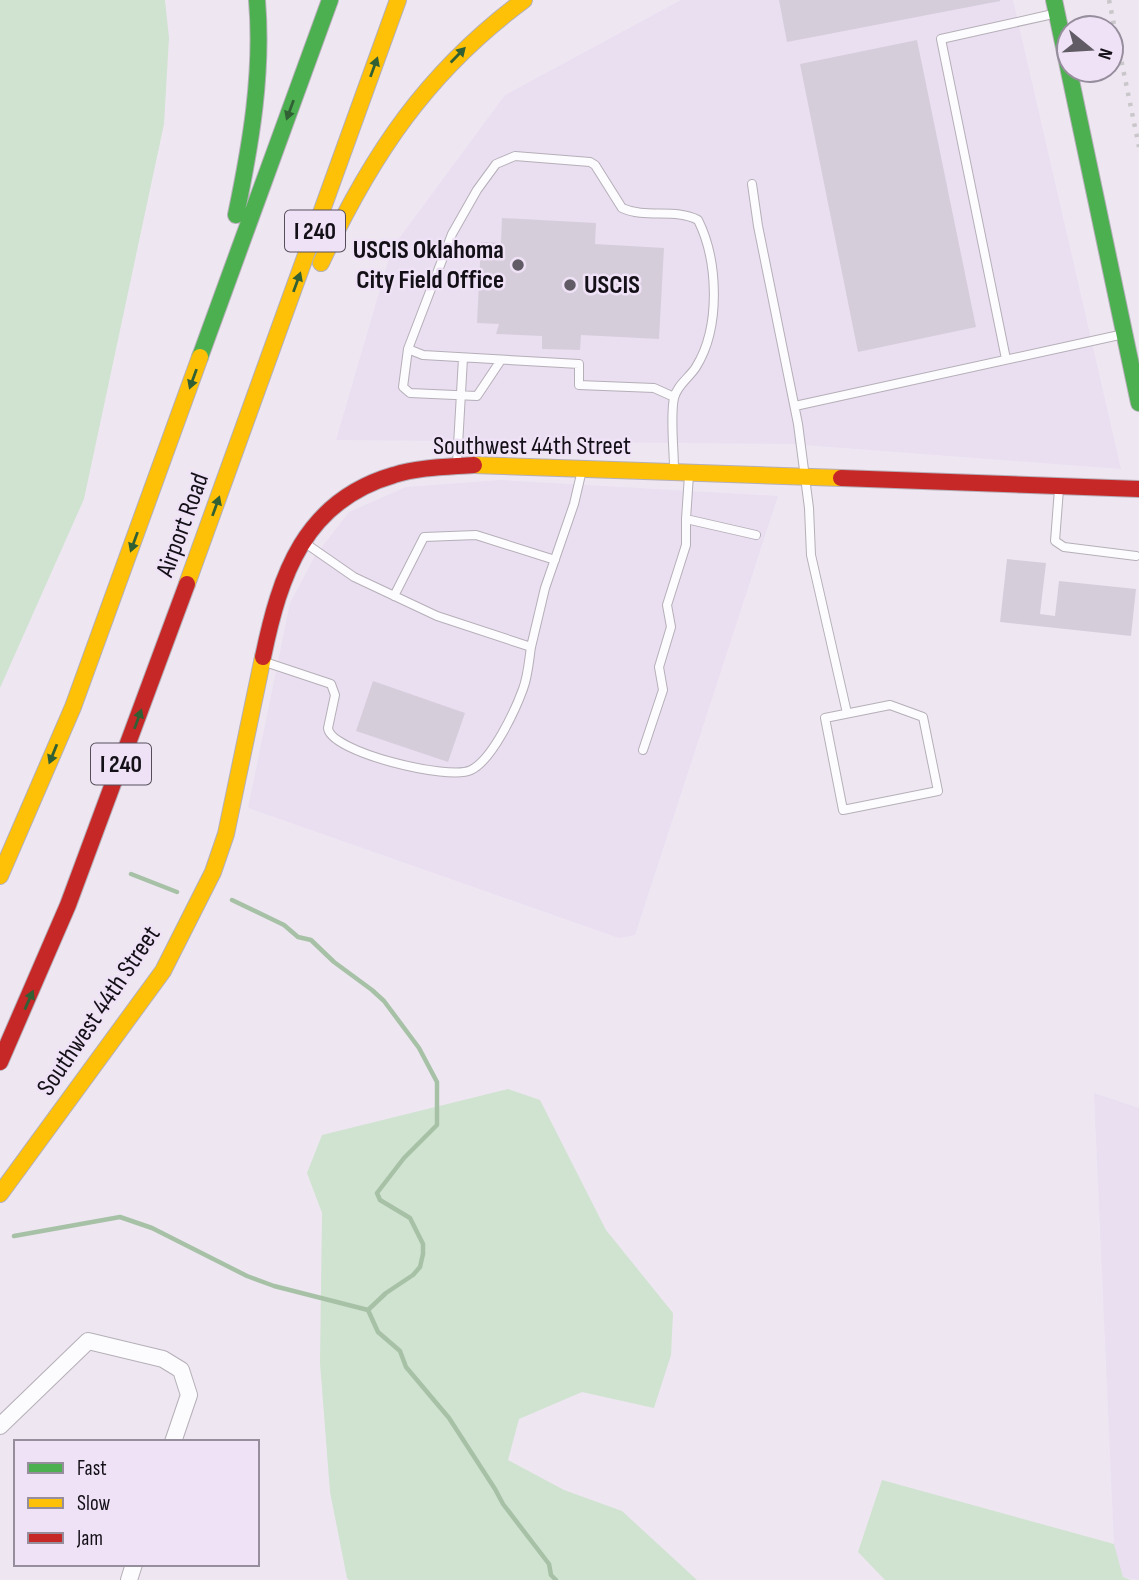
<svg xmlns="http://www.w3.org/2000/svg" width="1139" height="1580" viewBox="0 0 1139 1580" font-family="'Sofia Sans Condensed',sans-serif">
<rect width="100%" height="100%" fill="#eee7f2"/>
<path fill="#eadef1" d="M 681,0 L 1013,0 L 1121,469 L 791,444 L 336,440 L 392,248 L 505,95 Z
M 501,480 L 778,496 L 635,935 L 619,938 L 248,808 L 290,603 L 315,556 L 349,512 L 406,487 Z
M 1094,1093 L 1139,1108 L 1139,1580 L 1123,1577 L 1114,1544 Z"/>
<path fill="#d0e2d0" d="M 0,0 L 165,0 L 169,38 L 164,124 L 84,499 L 0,688 Z
M 508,1089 L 540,1100 L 606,1230 L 673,1313 L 671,1355 L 654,1408 L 582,1392 L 519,1419 L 508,1460 L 564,1490 L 622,1511 L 697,1580 L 349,1580 L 347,1578 L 330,1492 L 320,1363 L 322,1213 L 307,1173 L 322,1135 Z
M 882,1480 L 1114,1544 L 1123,1577 L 1131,1580 L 885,1580 L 858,1552 Z"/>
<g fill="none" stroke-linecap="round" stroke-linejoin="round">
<path stroke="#a7c1a6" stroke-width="4.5" d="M 131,874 L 177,892
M 232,900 L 284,925 L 298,937 L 311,940 L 334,962 L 372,990 L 384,1001 L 419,1048 L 437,1082 L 437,1125 L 404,1158 L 377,1193 L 380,1200 L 410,1218 L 423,1244 L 423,1254 L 420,1267 L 413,1275 L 386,1293 L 368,1310
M 14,1236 L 120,1217 L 152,1228 L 247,1276 L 274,1286 L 368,1310 L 378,1332 L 400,1351 L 406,1367 L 449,1418 L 495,1489 L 503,1504 L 549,1564 L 551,1575 L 556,1580"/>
</g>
<path fill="#d6cddb" d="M 779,0 L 1000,0 L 1000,1 L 787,42 Z
M 917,40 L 976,327 L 858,352 L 800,64 Z
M 502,218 L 596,223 L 595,244 L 664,248 L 659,339 L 581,335 L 580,350 L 542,349 L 542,336 L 496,334 L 499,324 L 477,323 L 481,242 L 501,243 Z
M 1007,559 L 1046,563 L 1040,614 L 1055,616 L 1059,581 L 1136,589 L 1131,636 L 1000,622 Z
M 373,681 L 465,713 L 448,762 L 356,731 Z"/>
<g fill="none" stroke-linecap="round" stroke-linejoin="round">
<g stroke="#b5afb8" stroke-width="10">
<path id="lane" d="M 752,184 L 758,226 L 798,424 L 809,508 L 811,555 L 847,713
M 408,349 L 423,355 L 579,364 L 579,385 L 654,388 L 674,397
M 1006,359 L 941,39 L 1053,14
M 501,360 L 477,396 L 410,393 L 403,387 L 408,349 L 452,234 L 477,190 L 496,164 L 515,156 L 590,162 L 595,165 L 622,208 C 646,219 675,208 698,220 C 718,260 721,327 696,367 C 690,377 677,385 674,398 C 670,416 674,449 674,469
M 795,406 L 1124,334
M 457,463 L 463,358
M 689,475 L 686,519 L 756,535
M 1059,489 L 1055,541 L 1064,547 L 1136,556
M 305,543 L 354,577 L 437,616 L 531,647 L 545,588 L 574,504 L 582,470
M 394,596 L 424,537 L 476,535 L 555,560
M 265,662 L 331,684 L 335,695 L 328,728 C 330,752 449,781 471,770 C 492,760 515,711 523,689 C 528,676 529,660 531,647
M 890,705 L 923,717 L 938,791 L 843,810 L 825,718 Z
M 643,750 L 663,690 L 659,667 L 671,627 L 667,605 L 686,545 L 686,519"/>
</g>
<g stroke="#b5afb8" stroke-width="18">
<path id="street" d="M 0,1426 L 88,1341 L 163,1359 L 181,1370 L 189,1395 L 173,1442
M 129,1580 L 134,1564"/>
</g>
<g stroke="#b5afb8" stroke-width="18">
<path id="fast" d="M 1054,0 L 1139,403
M 236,215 C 251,143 263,73 257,0
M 200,357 L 330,0"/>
</g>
<g stroke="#b5afb8" stroke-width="18">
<path id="slow" d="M 321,263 C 372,154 427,72 524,0
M 474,465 L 841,478
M 187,584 L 398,0
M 0,876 L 73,707 L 200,357
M 0,1194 L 163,971 L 213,872 L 226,834 L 263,657"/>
</g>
<g stroke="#b5afb8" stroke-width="18">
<path id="jam" d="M 841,478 L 1139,489
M 263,657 C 280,575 304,501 394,475 C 419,467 448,467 474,465
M 0,1062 L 68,905 L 187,584"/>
</g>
<use href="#lane" stroke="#fcfbfd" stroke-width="8"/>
<use href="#street" stroke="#fcfbfd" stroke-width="16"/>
<use href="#fast" stroke="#4caf50" stroke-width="16"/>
<use href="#slow" stroke="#ffc107" stroke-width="16"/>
<use href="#jam" stroke="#c62828" stroke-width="16"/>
<path stroke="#c9c7c9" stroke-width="4.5" stroke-dasharray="3.5 7" stroke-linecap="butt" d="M 1109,0 L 1139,147"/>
</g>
<defs><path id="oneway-solid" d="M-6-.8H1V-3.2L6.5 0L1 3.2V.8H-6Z" transform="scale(1.75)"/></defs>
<g fill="#306034">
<use href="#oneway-solid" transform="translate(458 55) rotate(-46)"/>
<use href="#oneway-solid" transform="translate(374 67) rotate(-70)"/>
<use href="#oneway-solid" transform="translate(290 110) rotate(110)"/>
<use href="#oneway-solid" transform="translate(297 282) rotate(-70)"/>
<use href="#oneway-solid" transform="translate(193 379) rotate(110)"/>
<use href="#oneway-solid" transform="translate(216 506) rotate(-70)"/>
<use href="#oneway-solid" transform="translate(134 542) rotate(110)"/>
<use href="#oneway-solid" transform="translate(138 719) rotate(-70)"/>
<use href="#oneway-solid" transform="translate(53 754) rotate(112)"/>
<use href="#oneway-solid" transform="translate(29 1000) rotate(-66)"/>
</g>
<g fill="#605b64" stroke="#efe2f7" stroke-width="2.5">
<circle cx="518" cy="265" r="7"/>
<circle cx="570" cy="285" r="7"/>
</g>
<g text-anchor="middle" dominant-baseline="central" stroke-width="5" stroke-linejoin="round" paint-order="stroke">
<g fill="#efe2f7" stroke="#564f5a" stroke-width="2">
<rect x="285" y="210.5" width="60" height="41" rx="5"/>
<rect x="91" y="743.5" width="60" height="41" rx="5"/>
</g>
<g font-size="24" font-weight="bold" fill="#141017">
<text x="315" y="231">I 240</text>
<text x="121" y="764">I 240</text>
</g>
<g font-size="26" font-weight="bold" fill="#141017" stroke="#efe2f7" text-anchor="end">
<text x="504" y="250">USCIS Oklahoma<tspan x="504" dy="30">City Field Office</tspan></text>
<text x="584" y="285" text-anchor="start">USCIS</text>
</g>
<g font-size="26" fill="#141017" stroke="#efe2f7">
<text x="532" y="446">Southwest 44th Street</text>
<text transform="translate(183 525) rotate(-70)">Airport Road</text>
<text transform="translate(99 1011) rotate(-56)">Southwest 44th Street</text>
</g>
</g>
<rect x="14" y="1440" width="245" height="126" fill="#efe2f7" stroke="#978e9d" stroke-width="2"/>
<rect x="28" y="1463" width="35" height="10" fill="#4caf50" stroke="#978e9d" stroke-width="2"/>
<text x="77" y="1475" font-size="21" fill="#141017">Fast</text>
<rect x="28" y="1498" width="35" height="10" fill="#ffc107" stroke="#978e9d" stroke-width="2"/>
<text x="77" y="1510" font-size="21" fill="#141017">Slow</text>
<rect x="28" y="1533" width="35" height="10" fill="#c62828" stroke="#978e9d" stroke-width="2"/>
<text x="77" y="1545" font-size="21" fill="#141017">Jam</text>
<g transform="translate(1090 49) rotate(108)"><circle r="33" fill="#efe2f7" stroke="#978e9d" stroke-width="2"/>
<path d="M0-5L12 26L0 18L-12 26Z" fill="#605b64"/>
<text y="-10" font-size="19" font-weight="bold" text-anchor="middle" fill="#141017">N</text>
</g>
</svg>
